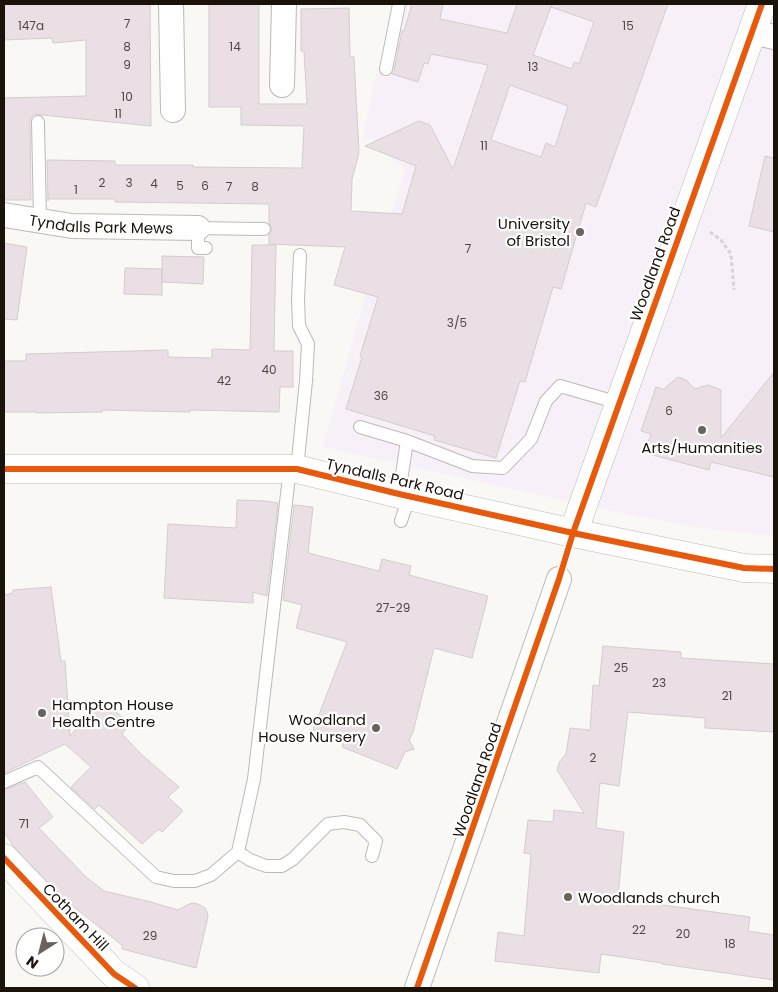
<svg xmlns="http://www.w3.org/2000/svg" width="778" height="992" viewBox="0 0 778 992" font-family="Poppins,sans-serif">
<rect width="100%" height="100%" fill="#faf8f5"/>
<path fill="#f8f0f9" d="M 405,4 L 774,4 L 774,536 L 707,529 L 625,514 L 323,447 L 366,293 L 405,170 L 372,139 L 363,139 L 377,70 L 388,72 Z"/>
<path fill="#eadfe4" stroke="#d3cdce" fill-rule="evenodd" d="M 4,4 L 150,4 L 151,126 L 42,115 L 38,114 L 33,115 L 31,119 L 30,122 L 31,200 L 4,200 L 4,98 L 86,96 L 86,40 L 53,43 L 52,38 L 4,40 Z
M 209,4 L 259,4 L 259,104 L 307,104 L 304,51 L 301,51 L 301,9 L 349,8 L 350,57 L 354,57 L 359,153 L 352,179 L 351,211 L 402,214 L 416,166 L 365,146 L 419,121 L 430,125 L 453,169 L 488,65 L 431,54 L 428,64 L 424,63 L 418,82 L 392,74 L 394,71 L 402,31 L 404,31 L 412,4 L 443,4 L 440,19 L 507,33 L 517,4 L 552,4 L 533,55 L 572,69 L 574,62 L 579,64 L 594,22 L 551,7 L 552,4 L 668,4 L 596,207 L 586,203 L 561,289 L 553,287 L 525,382 L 520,381 L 496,458 L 434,440 L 435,436 L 346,409 L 362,357 L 360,356 L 378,297 L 334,285 L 345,247 L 269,244 L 269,235 L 271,233 L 272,229 L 269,223 L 269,204 L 115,202 L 115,199 L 48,199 L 48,201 L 47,160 L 115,161 L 115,165 L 193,165 L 193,167 L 302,168 L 304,126 L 241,125 L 241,107 L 209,107 ZM 510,85 L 568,106 L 555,147 L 546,143 L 541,157 L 491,140 Z
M 765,156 L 774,158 L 774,232 L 749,226 Z
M 4,243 L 27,247 L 17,320 L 4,319 Z
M 252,245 L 276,245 L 274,351 L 293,351 L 293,387 L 280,387 L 279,412 L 190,410 L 190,412 L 102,410 L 102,412 L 36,413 L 36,412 L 4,412 L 4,361 L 26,361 L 26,354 L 168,350 L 168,357 L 212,358 L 212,349 L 250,350 Z
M 162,256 L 204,257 L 203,284 L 162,282 Z
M 125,268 L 162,269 L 162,295 L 124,294 Z
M 774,372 L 774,477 L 711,462 L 709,470 L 645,453 L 651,434 L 641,431 L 656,387 L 665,390 L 666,387 L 678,377 L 686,380 L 695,389 L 708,385 L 721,390 L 721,438 Z
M 237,500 L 265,501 L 278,503 L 267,596 L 253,592 L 253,603 L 164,598 L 168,524 L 236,528 Z
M 294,505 L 313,507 L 308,553 L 379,571 L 382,559 L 411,566 L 409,575 L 488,596 L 472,658 L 434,648 L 413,732 L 409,740 L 414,749 L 405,752 L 397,769 L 342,747 L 344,742 L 313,730 L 347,642 L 296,628 L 302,605 L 283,600 Z
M 51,587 L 61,661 L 65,661 L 70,736 L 101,699 L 130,724 L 122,734 L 142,755 L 179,787 L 168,797 L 183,811 L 162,832 L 159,829 L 142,844 L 99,805 L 95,809 L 71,787 L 91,767 L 65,744 L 4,773 L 4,595 L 13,593 L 13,590 Z
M 603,646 L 681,652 L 681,658 L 774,664 L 774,732 L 705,728 L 705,718 L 628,712 L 619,786 L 600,783 L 596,828 L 624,832 L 618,896 L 656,900 L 656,904 L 750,917 L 748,931 L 774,935 L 774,980 L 662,964 L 662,963 L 601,954 L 599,973 L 495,961 L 498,932 L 524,936 L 531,854 L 524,853 L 528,820 L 553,822 L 554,810 L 584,813 L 557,770 L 560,761 L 566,754 L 570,728 L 590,730 L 593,685 L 599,686 Z
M 25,782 L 53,817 L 39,828 L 87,878 L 104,891 L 151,902 L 178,910 L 189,904 L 194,903 L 200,905 L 205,908 L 207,912 L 208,917 L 196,968 L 122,949 L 122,945 L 65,900 L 14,847 L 4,832 L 4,790 Z"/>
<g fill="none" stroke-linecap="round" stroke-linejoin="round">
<g stroke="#beb9b4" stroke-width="14">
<path id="service" d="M 386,69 L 399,4
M 38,122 L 40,221
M 206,248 L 198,248 L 198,228 L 264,229
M 360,427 L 407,441 L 472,466 L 503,468 L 531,439 L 546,401 L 560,386 L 619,403
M 297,469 L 306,381 L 308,344 L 299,326 L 298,299 L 300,255
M 399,494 L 407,441
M 401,521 L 409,496
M 4,782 L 38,767 L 156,877 L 174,881 L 195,881 L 211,875 L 238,852 L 254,779 L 290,468
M 238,852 L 250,860 L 266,866 L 282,866 L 293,859 L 328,824 L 344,822 L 360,825 L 376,841 L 372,856"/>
</g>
<g stroke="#beb9b4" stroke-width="26">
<g id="minor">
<path d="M 171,4 L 173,110"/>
<path d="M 752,32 L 774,37"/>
<path d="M 282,85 L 284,4"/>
<path id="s1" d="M 4,215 L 72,226 L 198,228"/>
<path d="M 417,988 L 559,579"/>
</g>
</g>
<g stroke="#beb9b4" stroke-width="29">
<path id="tertiary" d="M 4,469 L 297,469 L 399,494 L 573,533 L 744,568 L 774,569
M 573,533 L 762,4
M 4,858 L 114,974 L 135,988"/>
</g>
<path stroke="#d5d4d3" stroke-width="3" stroke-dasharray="4 2.5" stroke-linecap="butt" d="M 710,232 L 721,240 L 731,254 L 734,290"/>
<use href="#service" stroke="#fefefe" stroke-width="12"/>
<use href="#minor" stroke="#fefefe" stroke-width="24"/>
<use href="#tertiary" stroke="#fefefe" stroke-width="28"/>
<g stroke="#fff" stroke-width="9">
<path id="cycleway" d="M 4,469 L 297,469 L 399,494 L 573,533 L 744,568 L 774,569
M 4,858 L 114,974 L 135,988
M 417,988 L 559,579 L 573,533 L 762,4"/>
</g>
<use href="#cycleway" stroke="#e8590c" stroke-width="6"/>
</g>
<g fill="#68635c" stroke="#fff" stroke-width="2">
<circle cx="580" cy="232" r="5"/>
<circle cx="702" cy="430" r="5"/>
<circle cx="42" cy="713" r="5"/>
<circle cx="376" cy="728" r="5"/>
<circle cx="568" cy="897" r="5"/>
</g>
<g text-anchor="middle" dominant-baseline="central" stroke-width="4.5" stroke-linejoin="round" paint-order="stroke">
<g font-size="12" fill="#504843">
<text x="127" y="23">7</text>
<text x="31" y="25">147a</text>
<text x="628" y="25">15</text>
<text x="127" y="46">8</text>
<text x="235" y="46">14</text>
<text x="127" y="64">9</text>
<text x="533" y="66">13</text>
<text x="127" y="96">10</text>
<text x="118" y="113">11</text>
<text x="484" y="145">11</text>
<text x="102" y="182">2</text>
<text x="129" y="182">3</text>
<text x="154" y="183">4</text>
<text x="180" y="185">5</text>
<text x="205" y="185">6</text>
<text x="229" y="186">7</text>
<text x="255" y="186">8</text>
<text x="76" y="189">1</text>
<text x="468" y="248">7</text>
<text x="457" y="322">3/5</text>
<text x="269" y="369">40</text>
<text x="224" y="380">42</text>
<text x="381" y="395">36</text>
<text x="669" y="410">6</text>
<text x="393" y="607">27-29</text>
<text x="621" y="667">25</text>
<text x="659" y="682">23</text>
<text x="727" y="695">21</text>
<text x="593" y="757">2</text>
<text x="24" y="823">71</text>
<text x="639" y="929">22</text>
<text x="683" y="933">20</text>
<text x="150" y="935">29</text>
<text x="730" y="943">18</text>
</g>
<g font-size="15" fill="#1a130a" stroke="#fff">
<text stroke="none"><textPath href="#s1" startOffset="98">Tyndalls Park Mews</textPath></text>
<text transform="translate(655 264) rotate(-70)">Woodland Road</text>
<text transform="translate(395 479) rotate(13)">Tyndalls Park Road</text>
<text transform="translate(477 780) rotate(-71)">Woodland Road</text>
<text transform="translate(76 917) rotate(46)">Cotham Hill</text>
</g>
<g font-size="15" fill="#1a130a" stroke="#fff" text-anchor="end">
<text x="570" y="223">University<tspan x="570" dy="17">of Bristol</tspan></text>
<text x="702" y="447" text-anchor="middle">Arts/Humanities</text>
<text x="52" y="704" text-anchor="start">Hampton House<tspan x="52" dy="17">Health Centre</tspan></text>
<text x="366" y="719">Woodland<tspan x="366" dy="17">House Nursery</tspan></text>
<text x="578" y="897" text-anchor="start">Woodlands church</text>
</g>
</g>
<rect width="778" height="992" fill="none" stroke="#1a130a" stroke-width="10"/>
<g transform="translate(40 952) rotate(216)"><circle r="24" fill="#ffffff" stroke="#a3a19d"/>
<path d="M0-4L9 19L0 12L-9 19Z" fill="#68635c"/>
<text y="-8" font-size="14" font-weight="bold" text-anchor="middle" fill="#1a130a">N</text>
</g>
</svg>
